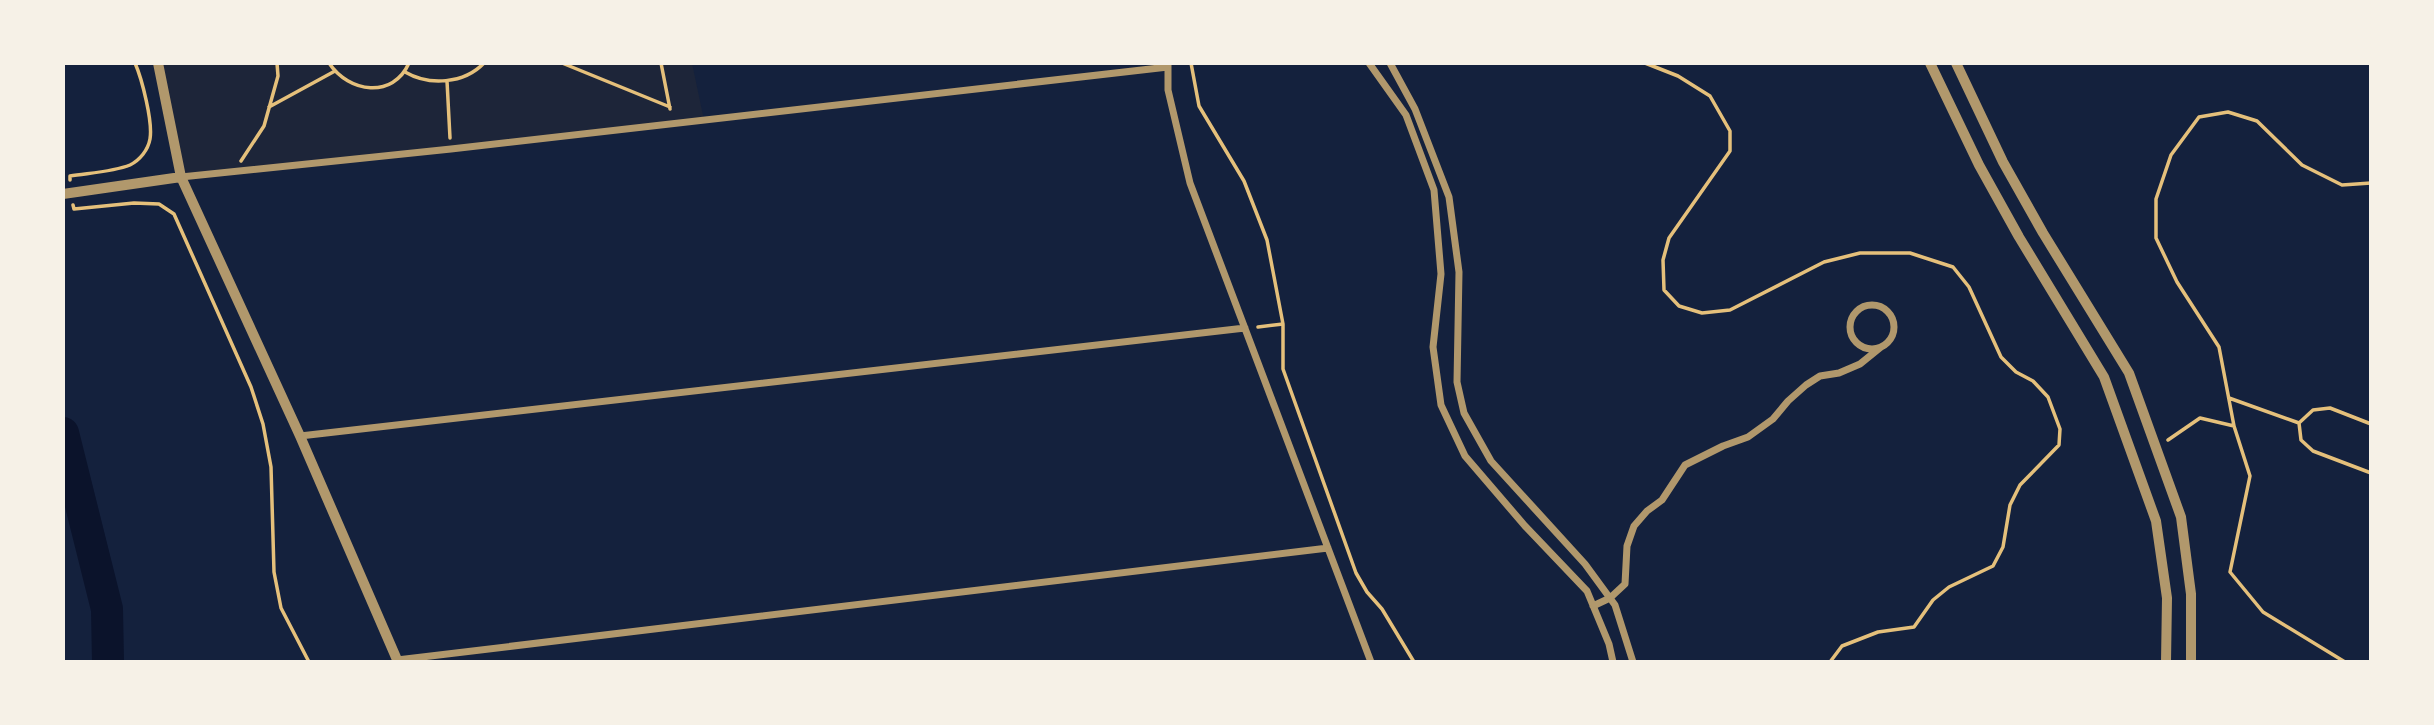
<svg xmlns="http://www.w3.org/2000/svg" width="2434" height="725" viewBox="0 0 2434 725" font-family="Poppins,sans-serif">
<rect width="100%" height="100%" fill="#14213d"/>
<path fill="#1d2539" d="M 158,63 L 692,63 L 704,120 L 181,177 Z"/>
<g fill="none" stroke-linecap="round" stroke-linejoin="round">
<path stroke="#0b132b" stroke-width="32" d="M 63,433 L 107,609 L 108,662"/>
<path stroke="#e5c07b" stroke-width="3.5" d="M 329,63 C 349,93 393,99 409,63
M 562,63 L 670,107
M 661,63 L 670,109
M 1191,63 L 1199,106 L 1244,181 L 1267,240 L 1283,324 L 1283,369 L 1356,573 L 1367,592 L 1382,609 L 1414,662
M 1645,63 L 1678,76 L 1710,96 L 1730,131 L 1730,151 L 1669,238 L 1663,260 L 1664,290 L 1679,306 L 1702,313 L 1730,310 L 1824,262 L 1860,253 L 1910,253 L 1953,267 L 1969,287 L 2001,357 L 2016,372 L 2033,381 L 2048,397 L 2060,429 L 2059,445 L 2020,485 L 2010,505 L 2003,547 L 1993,566 L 1949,587 L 1933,600 L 1914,627 L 1878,632 L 1842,646 L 1830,662
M 405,72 C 429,86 464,84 484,63
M 447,81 L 450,138
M 269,107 L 335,71
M 241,161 L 264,126 L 278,76 L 277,63
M 70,180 L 70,176 C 88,173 113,172 130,165 C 140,160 148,150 150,139 C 153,122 142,79 135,63
M 73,205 L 74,209 L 134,203 L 159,204 L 174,214 L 251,387 L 263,424 L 271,467 L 274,572 L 281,608 L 309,662
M 1258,327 L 1283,324
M 2229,398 L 2299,423
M 2371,424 L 2330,408 L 2313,410 L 2299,423 L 2301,440 L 2313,451 L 2371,473
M 2234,426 L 2250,476 L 2230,572 L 2263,612 L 2345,662
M 2168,440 L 2200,418 L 2234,426 L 2219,347 L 2177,282 L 2156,238 L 2156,199 L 2171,155 L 2199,117 L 2228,112 L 2257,121 L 2302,165 L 2342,185 L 2371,183"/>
<path stroke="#b1986c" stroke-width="7" d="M 1369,63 L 1406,115 L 1434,190 L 1441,274 L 1433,347 L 1441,405 L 1465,456 L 1525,526 L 1587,591 L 1609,644 L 1613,662
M 1390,63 L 1415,109 L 1449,197 L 1459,272 L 1457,382 L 1464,413 L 1491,461 L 1585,564 L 1615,605 L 1633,662
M 1168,64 L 1168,90 L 1190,183 L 1371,662
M 181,177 L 451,149 L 1168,67
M1850 327a22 22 0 1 1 44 0a22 22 0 1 1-44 0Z
M 300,436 L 1245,328
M 1593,606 L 1610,598 L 1625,584 L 1627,546 L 1634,526 L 1647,511 L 1662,500 L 1685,465 L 1723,446 L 1748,437 L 1773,419 L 1788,401 L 1806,385 L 1820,376 L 1839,373 L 1860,364 L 1881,347
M 397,660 L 1328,548"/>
<path stroke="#b1986c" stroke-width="10" d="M 158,63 L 181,177 L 300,436 L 398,662
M 1930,63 L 1979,165 L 2019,237 L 2104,377 L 2156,521 L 2167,598 L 2166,662
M 1956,63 L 2003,162 L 2043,233 L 2129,373 L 2181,517 L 2191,594 L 2191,662
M 63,194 L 181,177"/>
</g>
<rect width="2434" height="725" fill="none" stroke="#f6f1e7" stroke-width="130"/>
</svg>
